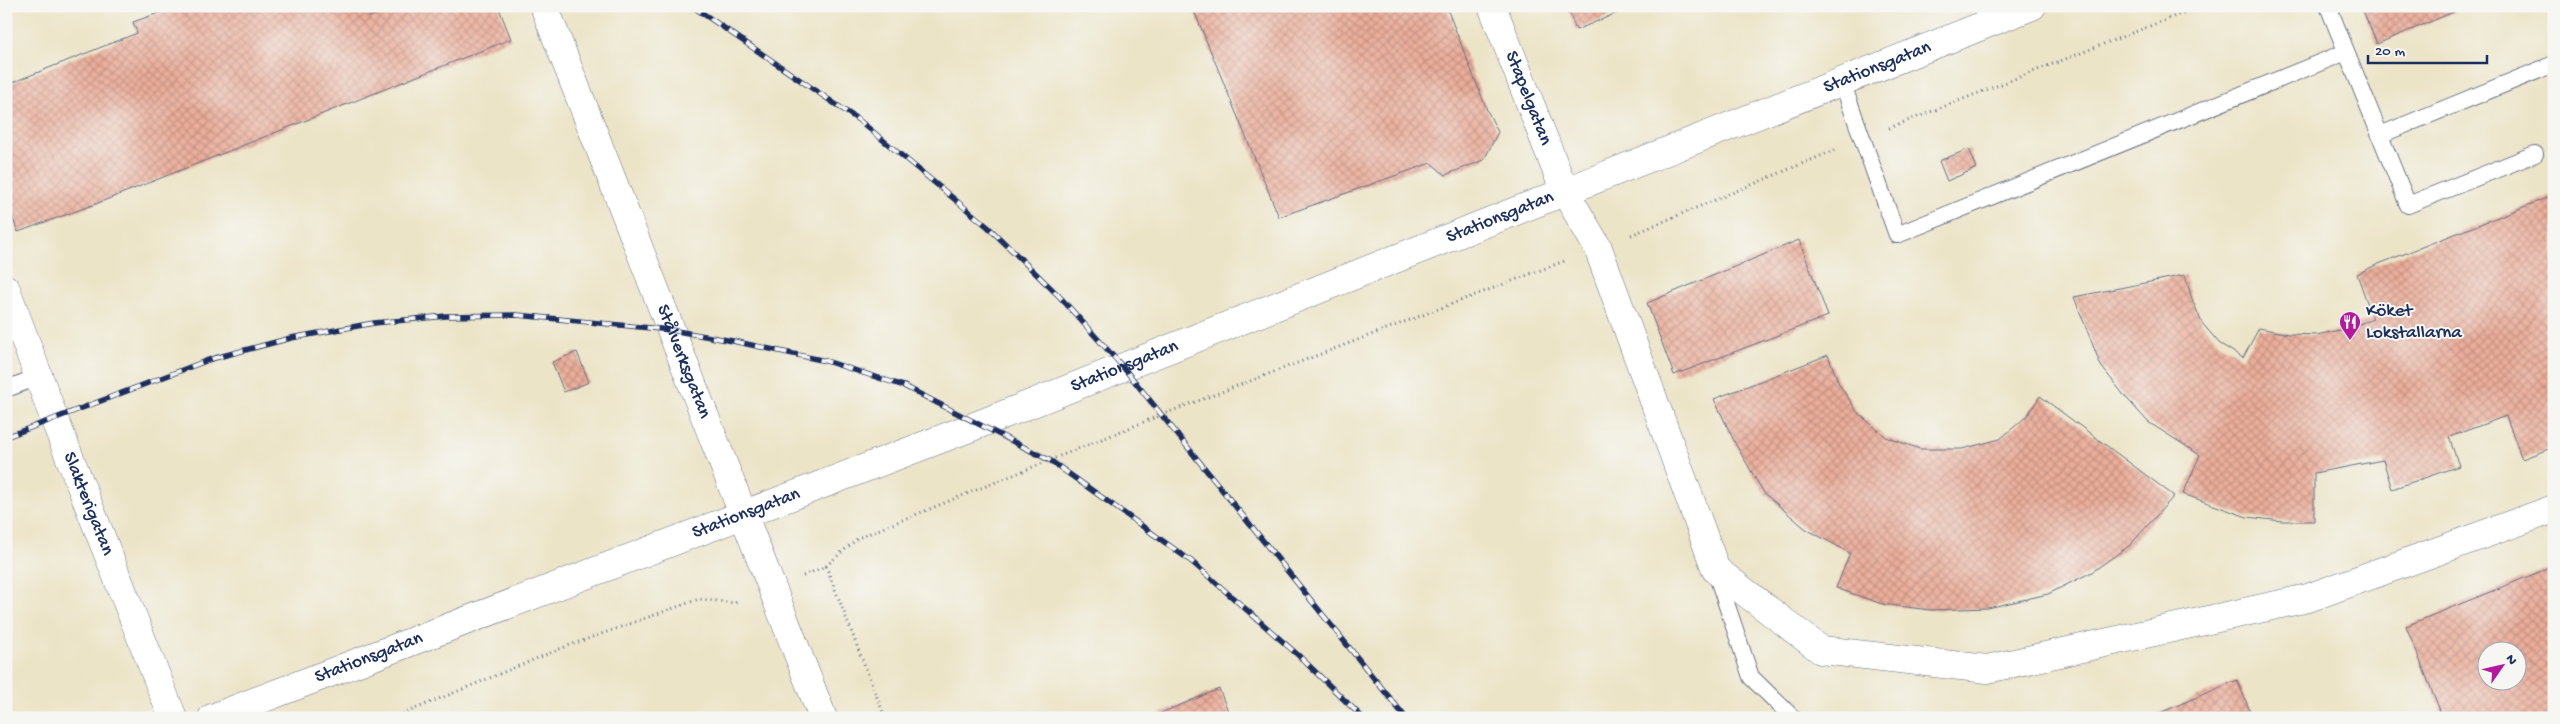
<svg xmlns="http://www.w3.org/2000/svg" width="2560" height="724" viewBox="0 0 2560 724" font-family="'Gochi Hand',sans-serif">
<defs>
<pattern id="building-cross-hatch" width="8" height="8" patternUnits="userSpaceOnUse" patternTransform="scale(1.25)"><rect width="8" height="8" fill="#ecae9a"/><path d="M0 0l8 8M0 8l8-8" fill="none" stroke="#be8e81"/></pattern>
</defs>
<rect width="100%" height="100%" fill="#f6f6f2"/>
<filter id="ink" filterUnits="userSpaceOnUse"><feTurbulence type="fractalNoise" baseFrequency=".02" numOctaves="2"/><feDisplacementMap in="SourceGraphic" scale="10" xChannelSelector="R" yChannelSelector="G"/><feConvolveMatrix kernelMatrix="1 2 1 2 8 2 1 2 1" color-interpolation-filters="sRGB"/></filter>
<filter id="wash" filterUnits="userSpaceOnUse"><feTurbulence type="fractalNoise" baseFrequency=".0096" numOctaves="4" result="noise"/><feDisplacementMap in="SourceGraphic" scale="20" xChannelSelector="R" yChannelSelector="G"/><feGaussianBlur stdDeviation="1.12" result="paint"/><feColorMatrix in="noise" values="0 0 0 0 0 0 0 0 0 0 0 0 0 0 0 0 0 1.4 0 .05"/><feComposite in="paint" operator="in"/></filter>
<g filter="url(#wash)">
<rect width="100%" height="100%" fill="#ece4c7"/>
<g id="blocks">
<path fill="url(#building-cross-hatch)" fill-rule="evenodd" d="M 172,6 L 365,6 L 369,17 L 395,6 L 498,6 L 511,39 L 98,203 L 18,232 L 6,201 L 6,85 L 137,33 L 133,22 L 173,8 Z
M 1192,6 L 1446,6 L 1487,110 L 1498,132 L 1484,160 L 1445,175 L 1431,163 L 1279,217 Z
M 1567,6 L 1634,6 L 1576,30 Z
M 2361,6 L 2468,6 L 2377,44 Z
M 1969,149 L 1977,168 L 1947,181 L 1939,161 Z
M 2554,195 L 2554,447 L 2522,459 L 2506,416 L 2449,437 L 2459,466 L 2392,489 L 2383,460 L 2314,473 L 2314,521 L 2282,521 L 2247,517 L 2183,494 L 2200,455 L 2148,422 L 2123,394 L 2101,366 L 2074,297 L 2185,275 L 2192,299 L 2202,323 L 2219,343 L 2243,358 L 2259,328 L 2289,334 L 2316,335 L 2345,329 L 2373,319 L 2357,274 L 2376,265 Z
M 1799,240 L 1828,316 L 1674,375 L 1647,303 Z
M 577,352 L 589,382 L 564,392 L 552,362 Z
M 1828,355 L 1839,384 L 1858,413 L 1886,437 L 1920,449 L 1962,449 L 2000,439 L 2027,416 L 2040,396 L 2174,496 L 2130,545 L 2092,572 L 2048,594 L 1988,608 L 1930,610 L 1882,604 L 1836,588 L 1850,553 L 1806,529 L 1764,493 L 1736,445 L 1714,399 Z
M 2554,566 L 2554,718 L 2443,718 L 2406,626 ZM 2488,652 L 2518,652 L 2518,682 L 2488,682 Z
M 2237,680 L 2253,718 L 2148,718 Z
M 1219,689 L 1231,718 L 1149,718 Z"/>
</g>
</g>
<g filter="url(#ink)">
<use href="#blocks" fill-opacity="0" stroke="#646e83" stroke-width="1"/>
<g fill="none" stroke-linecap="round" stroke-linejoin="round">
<g stroke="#646e83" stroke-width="18">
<path id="service" d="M 2328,6 L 2408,205 L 2535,154
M 1842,82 L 1897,235 L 2346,52
M 2380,135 L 2554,64
M 6,389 L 38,377
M 1716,573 L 1751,677 L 1793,718"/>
</g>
<g stroke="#646e83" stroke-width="29">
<g id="minor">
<path id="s1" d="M 544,6 L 823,718"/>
<path id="s2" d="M 1492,6 L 1564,190 L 1598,248 L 1716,570 L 1821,650 L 1987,669 L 2308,598 L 2554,509"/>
<path id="s3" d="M 6,289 L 54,418 L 173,718"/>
<path id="s4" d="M 212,718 L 980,424 L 2032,6"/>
</g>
</g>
<path stroke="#646e83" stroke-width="3" stroke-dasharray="1 4" stroke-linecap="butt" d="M 1889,128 L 2201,6
M 1631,235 L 1835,150
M 826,566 L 885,718
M 803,576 L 826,566 L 858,538 L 1161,415 L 1567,260
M 393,718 L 562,648 L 699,599 L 735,603 L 739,601"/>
<use href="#service" stroke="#fff" stroke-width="16"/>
<use href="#minor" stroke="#fff" stroke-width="28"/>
<g stroke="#1b2f5e" stroke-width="5.5">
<path id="rail" d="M 692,6 L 860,121 L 988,227 L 1059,296 L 1123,367 L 1406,718
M 6,437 L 211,359 L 291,338 L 374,323 L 446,316 L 517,315 L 671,330 L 733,341 L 826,361 L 904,386 L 1051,461 L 1191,561 L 1298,655 L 1363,718"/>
</g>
<use href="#rail" stroke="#f6f6f2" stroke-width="4" stroke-dasharray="11" stroke-linecap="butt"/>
</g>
</g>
<defs>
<g id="restaurant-pin" transform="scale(1.125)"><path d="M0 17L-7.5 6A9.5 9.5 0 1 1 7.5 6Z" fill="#b5179e" stroke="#f6f6f2"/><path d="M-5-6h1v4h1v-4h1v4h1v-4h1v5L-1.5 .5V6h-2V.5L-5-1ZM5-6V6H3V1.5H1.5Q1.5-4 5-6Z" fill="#fff"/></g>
</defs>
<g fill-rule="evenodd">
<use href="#restaurant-pin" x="2350" y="322"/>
</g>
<g text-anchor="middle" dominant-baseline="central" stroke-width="4" stroke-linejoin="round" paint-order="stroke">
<g font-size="19" fill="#1b2f5e" stroke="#f6f6f2">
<text stroke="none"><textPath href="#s4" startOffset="1788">Stationsgatan</textPath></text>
<text stroke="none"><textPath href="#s2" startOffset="99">Stapelgatan</textPath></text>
<text stroke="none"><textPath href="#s4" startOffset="1382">Stationsgatan</textPath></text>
<text stroke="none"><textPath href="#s1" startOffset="382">Stålverksgatan</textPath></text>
<text stroke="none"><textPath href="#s4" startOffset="978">Stationsgatan</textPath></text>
<text stroke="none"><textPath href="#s3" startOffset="230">Slakterigatan</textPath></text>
<text stroke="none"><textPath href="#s4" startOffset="572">Stationsgatan</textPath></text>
<text stroke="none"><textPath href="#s4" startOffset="168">Stationsgatan</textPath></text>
</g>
<g font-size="19" fill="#1b2f5e" stroke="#f6f6f2" text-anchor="start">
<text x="2366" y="311">Köket<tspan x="2366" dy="22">Lokstallarna</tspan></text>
</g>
</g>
<rect width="2560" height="724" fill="none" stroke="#f6f6f2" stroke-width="25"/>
<g transform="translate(2502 666) rotate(56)"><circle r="24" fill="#f6f6f2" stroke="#9ea6b7"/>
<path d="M0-4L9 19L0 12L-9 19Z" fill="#b5179e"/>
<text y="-8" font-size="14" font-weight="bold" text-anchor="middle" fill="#1b2f5e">N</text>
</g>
<path d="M2368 55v8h119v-8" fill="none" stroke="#1b2f5e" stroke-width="2.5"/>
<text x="2375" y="55" font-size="15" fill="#1b2f5e" stroke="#f6f6f2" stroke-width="4" paint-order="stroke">20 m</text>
</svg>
